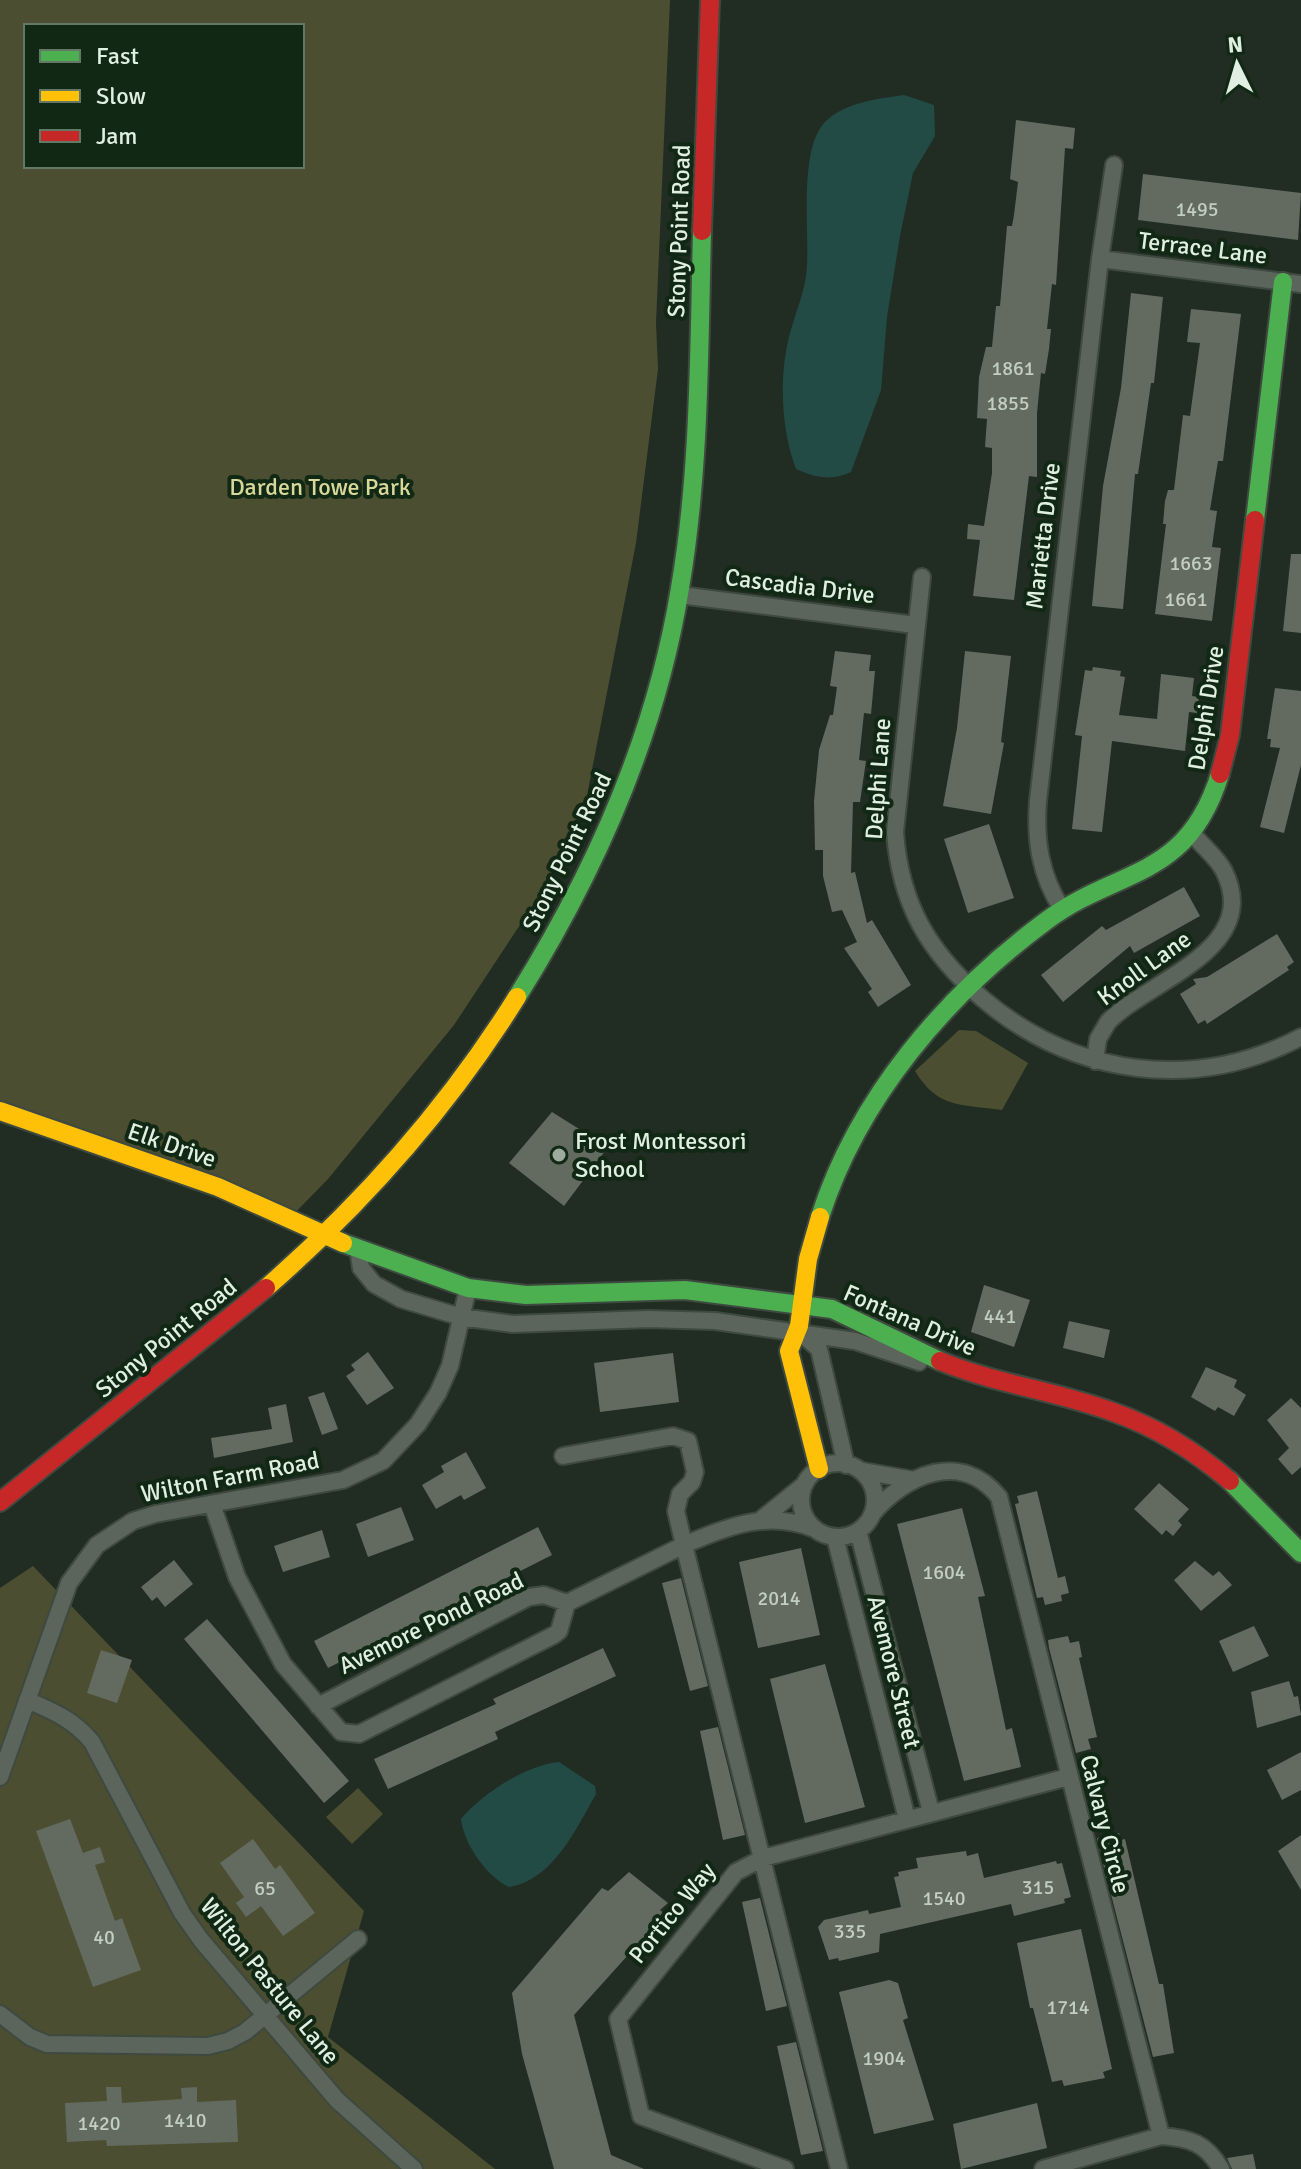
<svg xmlns="http://www.w3.org/2000/svg" width="1301" height="2169" viewBox="0 0 1301 2169" font-family="Signika,sans-serif">
<rect width="100%" height="100%" fill="#212d22"/>
<path fill="#4c4e31" fill-rule="evenodd" d="M 0,0 L 670,0 L 656,323 L 658,369 L 636,543 L 583,816 L 537,899 L 454,1025 L 328,1179 L 288,1220 L 0,1110 ZM 26,26 L 302,26 L 302,166 L 26,166 Z
M 959,1030 L 976,1031 L 1028,1063 L 1002,1110 C 961,1104 938,1109 915,1071 Z
M 33,1566 L 364,1911 L 328,2037 L 495,2169 L 0,2169 L 0,1588 Z
M 358,1788 L 383,1814 L 352,1844 L 326,1817 Z"/>
<path fill="#224b46" d="M 904,95 L 934,105 L 935,136 L 913,173 L 900,236 L 887,317 L 881,390 L 851,472 C 831,481 816,478 796,469 C 781,430 779,377 789,337 C 795,313 806,290 807,266 C 809,230 800,157 821,127 C 838,103 877,99 904,95 Z
M 559,1762 L 595,1786 L 596,1794 C 576,1829 553,1880 509,1887 C 486,1876 464,1844 461,1819 C 482,1794 526,1765 559,1762 Z"/>
<path fill="#636b60" d="M 1016,120 L 1075,128 L 1073,149 L 1065,148 L 1056,285 L 1052,284 L 1047,329 L 1051,329 L 1049,349 L 1045,374 L 1041,373 L 1037,413 L 1037,477 L 1029,476 L 1014,600 L 973,596 L 980,540 L 967,539 L 968,524 L 984,526 L 992,473 L 992,448 L 985,447 L 987,419 L 977,418 L 979,377 L 986,347 L 992,347 L 996,306 L 1000,306 L 1007,226 L 1012,226 L 1014,215 L 1018,182 L 1010,179 Z
M 1143,174 L 1301,193 L 1298,240 L 1138,220 Z
M 1131,293 L 1163,297 L 1154,383 L 1151,383 L 1138,474 L 1135,474 L 1123,609 L 1092,606 L 1103,486 L 1121,388 Z
M 1191,309 L 1241,314 L 1223,461 L 1218,461 L 1210,510 L 1217,511 L 1212,547 L 1221,548 L 1212,621 L 1155,614 L 1166,524 L 1163,524 L 1165,501 L 1168,490 L 1174,490 L 1183,415 L 1190,416 L 1200,343 L 1187,342 Z
M 1291,554 L 1301,554 L 1301,633 L 1283,631 Z
M 835,651 L 871,655 L 869,671 L 875,671 L 871,714 L 864,713 L 859,760 L 866,761 L 860,802 L 853,802 L 851,873 L 855,872 L 867,923 L 872,920 L 911,985 L 878,1007 L 868,992 L 872,989 L 844,948 L 857,942 L 842,910 L 832,912 L 823,876 L 823,850 L 815,850 L 814,801 L 819,750 L 830,715 L 833,715 L 837,687 L 830,686 Z
M 965,651 L 1011,656 L 1001,742 L 1004,743 L 991,814 L 943,806 L 957,728 Z
M 1093,667 L 1121,671 L 1120,676 L 1125,677 L 1119,715 L 1157,719 L 1161,674 L 1194,678 L 1192,696 L 1199,697 L 1197,713 L 1189,712 L 1185,751 L 1112,741 L 1102,832 L 1072,829 L 1082,736 L 1075,735 L 1085,670 L 1092,671 Z
M 1275,688 L 1301,691 L 1301,765 L 1284,833 L 1260,827 L 1280,748 L 1270,747 L 1271,739 L 1267,739 Z
M 989,824 L 1014,898 L 968,913 L 944,839 Z
M 1184,887 L 1200,916 L 1134,953 L 1130,946 L 1063,1002 L 1041,975 L 1102,926 L 1106,930 Z
M 1277,934 L 1294,962 L 1287,967 L 1289,970 L 1207,1024 L 1205,1020 L 1198,1024 L 1180,994 L 1196,984 L 1193,979 L 1207,977 Z
M 552,1112 L 608,1147 L 564,1206 L 509,1163 Z
M 984,1285 L 1030,1300 L 1014,1347 L 971,1332 Z
M 1069,1321 L 1110,1330 L 1104,1358 L 1063,1348 Z
M 368,1352 L 394,1388 L 367,1405 L 346,1376 L 355,1370 L 351,1365 Z
M 673,1353 L 679,1402 L 600,1412 L 594,1363 Z
M 1206,1367 L 1237,1380 L 1234,1387 L 1246,1395 L 1234,1416 L 1218,1407 L 1215,1411 L 1191,1397 Z
M 324,1392 L 338,1429 L 322,1435 L 308,1397 Z
M 1291,1398 L 1301,1408 L 1301,1467 L 1292,1475 L 1278,1459 L 1289,1448 L 1267,1420 Z
M 286,1404 L 293,1442 L 214,1458 L 211,1438 L 272,1429 L 268,1408 Z
M 466,1452 L 486,1488 L 464,1500 L 461,1495 L 436,1509 L 422,1485 L 444,1472 L 441,1466 Z
M 1159,1483 L 1189,1509 L 1178,1521 L 1182,1525 L 1173,1536 L 1166,1530 L 1162,1535 L 1134,1509 Z
M 1037,1491 L 1058,1578 L 1065,1576 L 1069,1593 L 1061,1595 L 1062,1601 L 1045,1605 L 1043,1597 L 1037,1598 L 1015,1504 L 1019,1503 L 1017,1496 Z
M 401,1507 L 414,1540 L 368,1557 L 356,1524 Z
M 962,1508 L 985,1596 L 978,1597 L 1006,1730 L 1012,1728 L 1021,1767 L 964,1781 L 897,1524 Z
M 538,1527 L 552,1555 L 328,1668 L 314,1641 Z
M 322,1530 L 330,1557 L 283,1572 L 274,1546 Z
M 801,1548 L 820,1635 L 758,1648 L 739,1562 Z
M 174,1560 L 193,1584 L 165,1607 L 157,1597 L 152,1601 L 141,1587 Z
M 1195,1561 L 1213,1576 L 1219,1571 L 1232,1585 L 1201,1611 L 1174,1580 Z
M 681,1578 L 708,1686 L 690,1691 L 662,1583 Z
M 207,1619 L 349,1781 L 324,1803 L 184,1639 Z
M 1254,1626 L 1269,1656 L 1233,1672 L 1219,1641 Z
M 1068,1636 L 1070,1643 L 1079,1641 L 1082,1657 L 1079,1658 L 1097,1737 L 1088,1739 L 1091,1749 L 1076,1753 L 1049,1648 L 1048,1640 Z
M 603,1648 L 616,1676 L 495,1732 L 498,1739 L 388,1789 L 374,1759 L 496,1704 L 493,1699 Z
M 101,1650 L 132,1660 L 117,1703 L 87,1693 Z
M 825,1664 L 865,1807 L 805,1823 L 770,1679 Z
M 1289,1681 L 1294,1697 L 1298,1696 L 1301,1715 L 1257,1728 L 1251,1692 Z
M 718,1727 L 745,1835 L 723,1840 L 700,1731 Z
M 1301,1752 L 1301,1790 L 1282,1800 L 1267,1770 Z
M 70,1819 L 83,1853 L 100,1847 L 105,1862 L 95,1865 L 115,1921 L 122,1918 L 141,1970 L 93,1987 L 36,1831 Z
M 1119,1833 L 1121,1840 L 1125,1839 L 1159,1984 L 1163,1984 L 1174,2053 L 1153,2057 L 1098,1844 L 1097,1838 Z
M 1301,1835 L 1301,1890 L 1278,1851 Z
M 253,1839 L 275,1869 L 280,1865 L 315,1913 L 283,1936 L 261,1906 L 246,1917 L 236,1903 L 244,1897 L 220,1863 Z
M 966,1851 L 967,1856 L 978,1853 L 984,1878 L 1056,1861 L 1057,1864 L 1062,1863 L 1071,1897 L 1064,1899 L 1065,1903 L 1014,1916 L 1011,1904 L 880,1934 L 879,1952 L 839,1961 L 838,1958 L 829,1960 L 818,1927 L 824,1920 L 868,1910 L 869,1914 L 901,1907 L 894,1877 L 899,1876 L 898,1872 L 918,1868 L 916,1858 Z
M 629,1872 L 668,1903 L 660,1910 L 665,1914 L 574,2015 L 611,2155 L 644,2169 L 554,2169 L 522,2054 L 512,1993 L 602,1888 L 608,1891 Z
M 760,1898 L 787,2006 L 766,2011 L 742,1902 Z
M 1081,1929 L 1112,2069 L 1103,2072 L 1105,2078 L 1064,2086 L 1062,2080 L 1052,2082 L 1033,2008 L 1030,2008 L 1017,1943 Z
M 889,1980 L 898,1983 L 908,2018 L 903,2020 L 934,2120 L 874,2134 L 839,1992 Z
M 796,2042 L 823,2151 L 801,2155 L 777,2046 Z
M 106,2087 L 121,2087 L 122,2103 L 182,2099 L 181,2088 L 197,2087 L 197,2102 L 236,2100 L 238,2142 L 107,2146 L 106,2140 L 67,2142 L 65,2103 L 107,2101 Z
M 1037,2103 L 1047,2148 L 961,2169 L 953,2124 Z
M 1253,2154 L 1256,2169 L 1232,2169 L 1227,2158 Z"/>
<g fill="none" stroke-linecap="round" stroke-linejoin="round">
<g stroke="#3e493f" stroke-width="20">
<path id="street" d="M 1100,259 L 1301,284
M 922,577 L 895,832 C 900,903 928,952 983,999 C 1074,1076 1194,1093 1301,1037
M 680,595 L 915,625
M 1062,909 C 1040,875 1035,840 1038,801 L 1100,259 L 1114,165
M 1095,1061 L 1098,1039 L 1108,1022 C 1148,980 1263,950 1224,871 C 1217,857 1202,846 1192,833
M 358,1248 L 361,1268 L 374,1284 L 401,1299 L 461,1317 L 513,1324 L 648,1319 L 715,1321 L 855,1341 L 919,1362
M 802,1334 L 819,1349 L 846,1465
M801 1500a37 37 0 1 1 74 0a37 37 0 1 1-74 0Z
M 862,1471 L 914,1480
M 212,1504 L 237,1577 L 283,1664 L 341,1732 L 359,1734 L 554,1635 L 559,1631 L 567,1603 L 684,1545 L 676,1511 L 680,1494 L 692,1482 L 695,1472 L 688,1441 L 673,1436 L 563,1456
M 872,1514 C 906,1474 961,1450 999,1497 L 1161,2136 L 1043,2169
M 763,1518 L 805,1484
M 815,1529 C 768,1510 728,1526 684,1545 L 839,2169
M 858,1531 L 931,1812
M 835,1537 L 907,1819
M 27,1700 C 53,1711 74,1720 92,1742 L 182,1913 L 201,1940 L 337,2100 L 414,2169
M 318,1706 L 529,1597 L 544,1595 L 567,1603
M 0,1777 L 69,1583 L 97,1545 L 133,1521 L 155,1514 L 343,1480 L 383,1461 L 418,1424 L 438,1393 L 450,1366 L 468,1288
M 0,2014 L 30,2037 L 47,2044 L 208,2046 L 228,2041 L 245,2032 L 358,1939
M 1161,2136 C 1190,2138 1206,2143 1221,2169
M 785,2169 L 641,2116 L 618,2019 L 736,1872 L 763,1858 L 1068,1777"/>
</g>
<g stroke="#3e493f" stroke-width="22">
<path id="fast" d="M 1255,520 L 1283,282
M 517,997 C 596,871 656,736 680,588 C 700,471 699,350 702,231
M 820,1217 C 858,1098 946,995 1046,921 C 1118,867 1187,881 1220,774
M 343,1243 L 468,1288 L 526,1295 L 685,1290 L 832,1309 L 940,1361
M 1230,1481 L 1301,1553"/>
</g>
<g stroke="#3e493f" stroke-width="22">
<path id="slow" d="M 0,1111 L 218,1187 L 343,1243
M 266,1288 C 362,1204 449,1106 517,997
M 819,1469 L 789,1351 L 799,1326 L 808,1259 L 820,1217"/>
</g>
<g stroke="#3e493f" stroke-width="22">
<path id="jam" d="M 702,231 L 710,0
M 1220,774 L 1230,735 L 1255,520
M 940,1361 C 996,1384 1056,1391 1113,1412 C 1156,1427 1196,1452 1230,1481
M 0,1502 L 266,1288"/>
</g>
<use href="#street" stroke="#5b655c" stroke-width="16"/>
<use href="#fast" stroke="#4caf50" stroke-width="18"/>
<use href="#slow" stroke="#ffc107" stroke-width="18"/>
<use href="#jam" stroke="#c62828" stroke-width="18"/>
</g>
<circle fill="#9dab9e" stroke="#112914" stroke-width="3" cx="559" cy="1155" r="8"/>
<g text-anchor="middle" dominant-baseline="central" stroke-width="8" stroke-linejoin="round" paint-order="stroke">
<g font-size="20" fill="#c1cec1">
<text x="1197" y="209">1495</text>
<text x="1013" y="368">1861</text>
<text x="1008" y="403">1855</text>
<text x="1191" y="563">1663</text>
<text x="1186" y="599">1661</text>
<text x="1000" y="1316">441</text>
<text x="944" y="1572">1604</text>
<text x="779" y="1598">2014</text>
<text x="1038" y="1887">315</text>
<text x="265" y="1888">65</text>
<text x="944" y="1898">1540</text>
<text x="850" y="1931">335</text>
<text x="104" y="1937">40</text>
<text x="1068" y="2007">1714</text>
<text x="884" y="2058">1904</text>
<text x="185" y="2120">1410</text>
<text x="99" y="2123">1420</text>
</g>
<g font-size="24" fill="#e0efe1" stroke="#112914">
<text transform="translate(679 231) rotate(-88)">Stony Point Road</text>
<text transform="translate(1203 248) rotate(7)">Terrace Lane</text>
<text transform="translate(1043 536) rotate(-83)">Marietta Drive</text>
<text transform="translate(800 586) rotate(7)">Cascadia Drive</text>
<text transform="translate(1206 708) rotate(-81)">Delphi Drive</text>
<text transform="translate(878 779) rotate(-86)">Delphi Lane</text>
<text transform="translate(567 852) rotate(-64)">Stony Point Road</text>
<text transform="translate(1144 968) rotate(-36)">Knoll Lane</text>
<text transform="translate(172 1145) rotate(19)">Elk Drive</text>
<text transform="translate(910 1320) rotate(24)">Fontana Drive</text>
<text transform="translate(166 1338) rotate(-39)">Stony Point Road</text>
<text transform="translate(230 1477) rotate(-11)">Wilton Farm Road</text>
<text transform="translate(431 1623) rotate(-26)">Avemore Pond Road</text>
<text transform="translate(894 1672) rotate(76)">Avemore Street</text>
<text transform="translate(1105 1824) rotate(76)">Calvary Circle</text>
<text transform="translate(672 1913) rotate(-51)">Portico Way</text>
<text transform="translate(270 1981) rotate(51)">Wilton Pasture Lane</text>
</g>
<g font-size="24" fill="#d9d89b" stroke="#112914">
<text x="320" y="487">Darden Towe Park</text>
</g>
<g font-size="24" fill="#e0efe1" stroke="#112914" text-anchor="start">
<text x="575" y="1141">Frost Montessori<tspan x="575" dy="28">School</tspan></text>
</g>
</g>
<rect x="24" y="24" width="280" height="144" fill="#112914" stroke="#647866" stroke-width="2"/>
<rect x="40" y="50" width="40" height="12" fill="#4caf50" stroke="#647866" stroke-width="2"/>
<text x="96" y="64" font-size="24" fill="#e0efe1">Fast</text>
<rect x="40" y="90" width="40" height="12" fill="#ffc107" stroke="#647866" stroke-width="2"/>
<text x="96" y="104" font-size="24" fill="#e0efe1">Slow</text>
<rect x="40" y="130" width="40" height="12" fill="#c62828" stroke="#647866" stroke-width="2"/>
<text x="96" y="144" font-size="24" fill="#e0efe1">Jam</text>
<g transform="translate(1237 64) rotate(355)" stroke="#112914" stroke-width="6" paint-order="stroke">
<path d="M0-6L14 30L0 20L-14 30Z" fill="#e0efe1"/>
<text y="-12" font-size="22" font-weight="bold" text-anchor="middle" fill="#e0efe1">N</text>
</g>
</svg>
